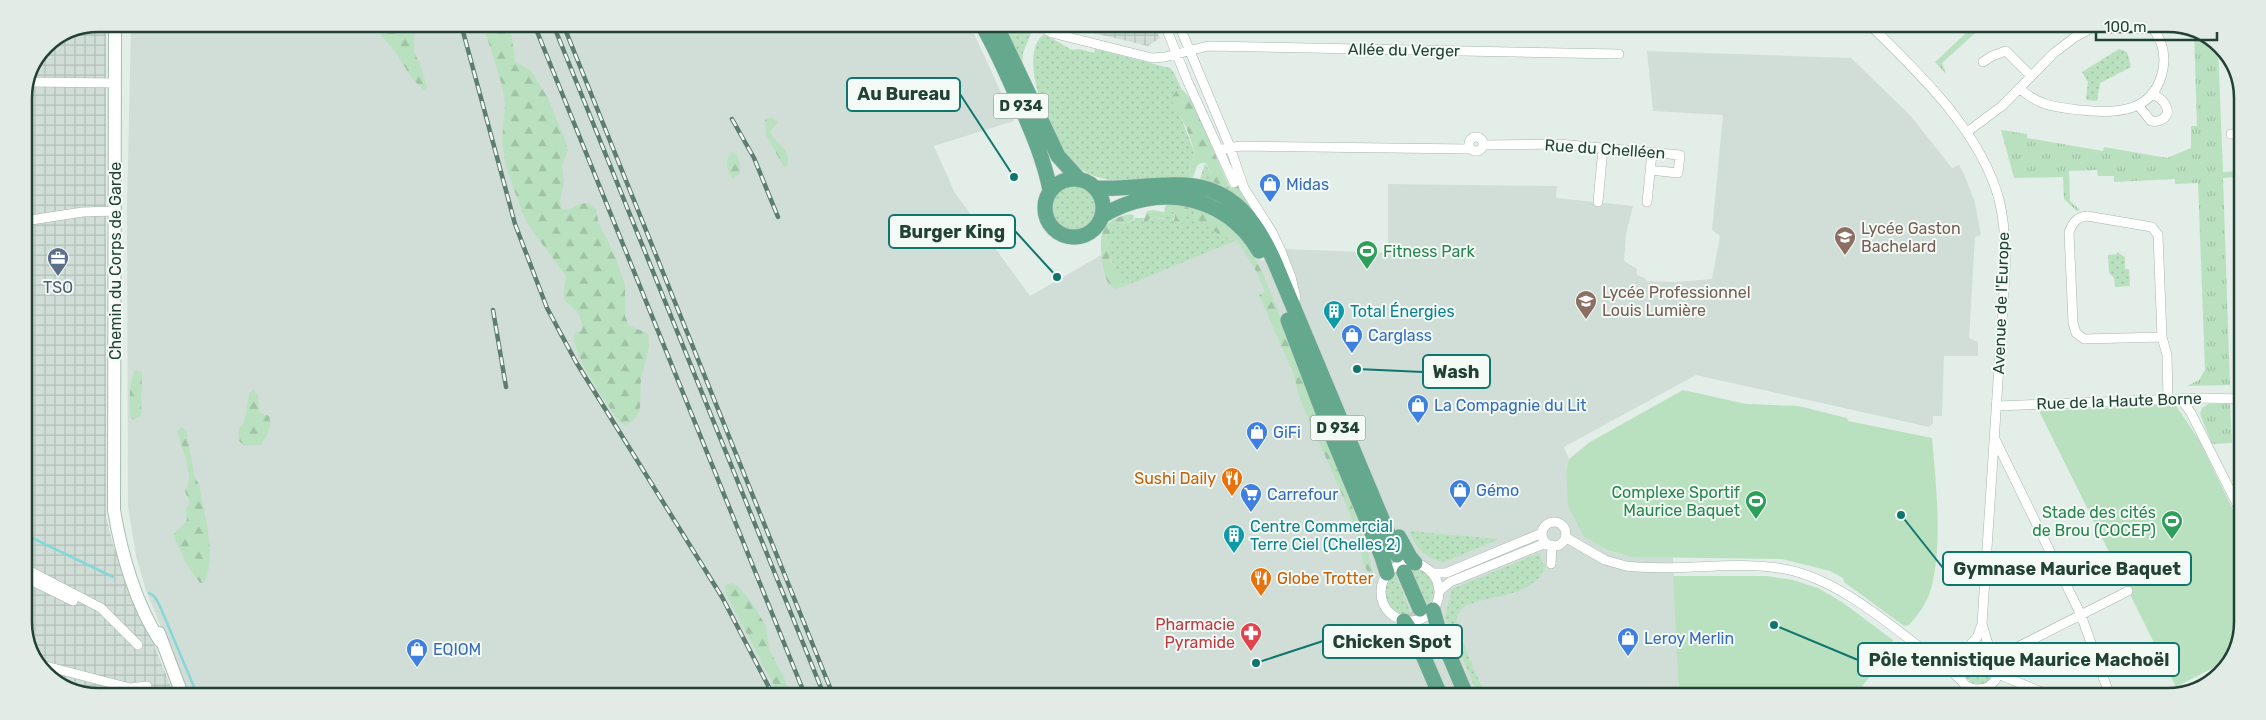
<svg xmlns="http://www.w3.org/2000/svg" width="2266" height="720" viewBox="0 0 2266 720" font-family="Rubik,sans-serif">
<defs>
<pattern id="industrial-grid" width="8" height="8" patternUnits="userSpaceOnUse" patternTransform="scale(1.25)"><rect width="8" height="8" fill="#d1ded7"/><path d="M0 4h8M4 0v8" fill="none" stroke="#b3c0b9"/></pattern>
<pattern id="grass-dots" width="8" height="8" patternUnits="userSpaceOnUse" patternTransform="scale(1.25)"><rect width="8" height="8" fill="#bae1bf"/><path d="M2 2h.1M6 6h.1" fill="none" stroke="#a0c2a5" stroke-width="1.8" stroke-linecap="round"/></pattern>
<pattern id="forest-firs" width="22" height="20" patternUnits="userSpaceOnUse" patternTransform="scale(1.25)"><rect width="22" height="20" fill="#bae1bf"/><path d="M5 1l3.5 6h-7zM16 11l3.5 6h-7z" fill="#a0c2a5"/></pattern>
<pattern id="park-tufts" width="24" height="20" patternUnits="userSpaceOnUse" patternTransform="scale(1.25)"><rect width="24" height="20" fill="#bae1bf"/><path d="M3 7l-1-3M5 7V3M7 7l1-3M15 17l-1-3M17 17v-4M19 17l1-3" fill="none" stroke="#a0c2a5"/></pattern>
</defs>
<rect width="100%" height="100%" fill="#e3eee8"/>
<path fill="#d1ded7" d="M 131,24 L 970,25 L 1014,121 L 934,146 L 955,193 L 1030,296 L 1162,220 L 1234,227 L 1261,261 L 1286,249 L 1388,253 L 1388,184 L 1557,186 L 1556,198 L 1633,206 L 1626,234 L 1624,261 L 1637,269 L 1637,275 L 1645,278 L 1647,281 L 1676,282 L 1712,279 L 1720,236 L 1712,230 L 1723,115 L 1653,111 L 1647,51 L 1851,58 L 1910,115 L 1952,168 L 1959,165 L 1964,174 L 1975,203 L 1981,235 L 1975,237 L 1969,338 L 1978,342 L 1978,356 L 1944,356 L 1942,416 L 1933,416 L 1933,423 L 1929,427 L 1696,375 L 1564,447 L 1569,459 L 1566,471 L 1584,537 L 1607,550 L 1622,555 L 1673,557 L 1679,696 L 189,694 L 146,591 L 136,556 L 128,507 L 127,207 Z"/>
<path fill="url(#industrial-grid)" d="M 98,24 L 106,24 L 106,517 L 114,548 L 174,694 L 79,694 L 39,667 L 24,627 L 24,98 L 46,45 Z
M 1060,25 L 1154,25 L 1160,38 L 1148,46 Z"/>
<path fill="url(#grass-dots)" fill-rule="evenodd" d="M 1001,25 L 1024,25 L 1032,31 L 1023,53 L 1022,67 Z
M 1044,34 L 1072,50 L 1079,49 L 1094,53 L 1095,49 L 1170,68 L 1174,73 L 1182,90 L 1178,89 L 1179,112 L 1195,154 C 1192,162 1187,169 1190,178 C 1157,180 1110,188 1082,170 C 1056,153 1013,57 1044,34 Z
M 2119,49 L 2127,52 L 2131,67 L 2100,83 L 2097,101 L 2086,100 L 2088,82 L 2082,72 Z
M 1205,163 L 1210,172 L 1225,188 L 1228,184 L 1231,188 L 1240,186 L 1268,235 L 1199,183 Z
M1050 208a24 24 0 1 1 48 0a24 24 0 1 1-48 0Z
M 1189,205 L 1198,206 L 1194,217 L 1230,239 L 1237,240 L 1125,286 C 1118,275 1099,242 1111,230 C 1115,227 1128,222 1133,221 L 1135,218 L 1144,218 L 1143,222 L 1154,218 L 1163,219 L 1170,210 L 1175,213 L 1173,220 L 1185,215 Z
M 2117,252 L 2125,257 L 2125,269 L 2129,269 L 2130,286 L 2115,287 L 2114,278 L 2109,273 L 2108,255 L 2117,254 Z
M 1409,531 L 1497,539 L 1497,540 L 1444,562 C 1427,560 1415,546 1409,531 Z
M 1537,554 L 1541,555 L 1542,563 L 1546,564 C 1532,612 1446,584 1458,630 L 1483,690 L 1482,695 L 1478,695 L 1445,617 L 1452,589 Z
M 1418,568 C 1426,572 1433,579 1434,589 C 1434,597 1431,604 1425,609 C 1395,631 1369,589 1398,570 ZM 1407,571 L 1423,608 L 1411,613 L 1396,576 Z
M1963 668a16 16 0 1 1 32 0a16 16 0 1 1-32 0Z"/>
<path fill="url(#forest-firs)" d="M 378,24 L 415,24 L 414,52 L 420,64 L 427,87 L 424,91 L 411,77 L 395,51 L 382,37 Z
M 483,24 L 510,24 L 515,61 L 532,72 L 548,98 L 564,137 L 568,150 L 562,165 L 564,182 L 560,202 L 562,209 C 570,212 579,202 589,203 L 596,210 L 599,224 L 614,253 L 625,285 L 625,316 L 629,325 L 648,334 C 651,351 644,364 641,380 C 640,389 641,400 640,407 C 639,416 633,421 626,425 L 619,422 C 607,402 571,356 574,333 L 582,330 C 583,305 565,309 564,296 C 563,290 566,282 566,276 L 529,226 L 522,212 L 506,166 L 502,141 L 505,104 L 502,85 Z
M 1178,89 L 1183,90 L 1192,101 L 1228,184 L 1225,188 L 1220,188 L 1215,183 L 1206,163 L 1201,163 L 1197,166 L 1193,177 L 1190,178 C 1187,169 1192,162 1195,154 C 1192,144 1189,133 1184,123 C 1180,114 1173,108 1171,98 Z
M 770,117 L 778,122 L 770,132 C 777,145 792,149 787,166 L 784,167 L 766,135 L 765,120 Z
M 732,151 C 740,156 740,164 740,173 L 733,179 C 726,172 725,157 732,151 Z
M 1166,205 L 1189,205 L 1189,210 L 1185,215 L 1187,221 L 1185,223 L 1174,222 L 1175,213 L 1171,210 C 1164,223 1161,217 1149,219 L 1147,223 L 1143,222 L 1147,211 L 1152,210 L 1164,212 Z
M 1199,209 L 1215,216 L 1238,234 L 1254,256 L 1264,276 L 1292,345 L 1354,512 L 1369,556 L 1373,575 C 1362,573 1359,541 1356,531 C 1340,485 1317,441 1299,396 L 1294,375 L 1259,295 L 1265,292 L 1255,269 L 1237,240 L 1221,236 L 1194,217 L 1195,210 Z
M 1130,214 L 1134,215 L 1133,220 L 1115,228 L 1107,238 L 1110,260 L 1125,286 L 1115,289 C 1105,283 1104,272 1102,261 C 1099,234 1100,220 1130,214 Z
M 135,370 L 142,372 L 141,416 L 133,420 C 127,412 130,378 135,370 Z
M 254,390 L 258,395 L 259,412 L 269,416 C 273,427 267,435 261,445 L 245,446 L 239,441 L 238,429 C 250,419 245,405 250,392 Z
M 182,427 L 186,430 L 195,477 L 199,485 C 204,515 217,552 205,582 L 200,583 L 187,565 L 173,535 L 187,520 L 186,508 L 190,504 L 185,491 C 196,473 181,448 177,431 Z
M 732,583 L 738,586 L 752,603 L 766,626 L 769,649 L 784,677 L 790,695 L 779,695 L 726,594 L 725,588 L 727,584 Z"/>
<path fill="url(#park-tufts)" d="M 1968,26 L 1983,26 L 1942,63 L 1946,74 L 1935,62 L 1965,34 Z
M 2194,30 L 2218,46 L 2223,172 L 2242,171 L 2242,194 L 2237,194 L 2237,177 L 2223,178 L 2230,385 L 2187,386 L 2199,380 L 2205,370 L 2198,183 L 2175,184 L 2175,179 L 2114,182 L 2114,176 L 2098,176 L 2097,170 L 2069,171 L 2070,201 L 2080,210 L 2077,211 L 2064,199 L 2063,177 L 2014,178 L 2001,130 L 2027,134 L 2027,138 L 2103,151 L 2104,147 L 2167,158 L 2191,148 L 2191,126 L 2197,126 Z
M 2208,404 L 2230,404 L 2232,443 L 2212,444 L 2200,414 L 2202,408 Z"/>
<path fill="#bae1bf" d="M 1683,390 L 1746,404 L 1799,406 L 1847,418 L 1848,421 L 1932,438 C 1936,483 1943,546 1931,589 C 1927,603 1918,615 1909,625 L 1904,626 L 1844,582 L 1843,578 L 1830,571 L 1782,559 L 1631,557 L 1607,550 L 1584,537 L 1568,506 L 1566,471 L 1569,459 L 1590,442 Z
M 2175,404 L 2199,440 L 2240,524 L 2240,641 L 2226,661 L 2176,687 L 2039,411 Z
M 1673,576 L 1767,576 L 1793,580 L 1818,588 L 1842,602 L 1893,640 L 1892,650 L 1854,696 L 1679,696 Z"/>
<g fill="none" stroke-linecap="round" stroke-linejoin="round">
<path stroke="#87d7d8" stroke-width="2.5" d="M 24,534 L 113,577
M 149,593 L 154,596 L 159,604 L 197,694"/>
<path stroke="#bcccc4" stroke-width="15" stroke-dasharray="15 8" stroke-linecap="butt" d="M 1392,558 L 1399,574
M 1414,611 L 1421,628"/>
<g stroke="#a5b7ae" stroke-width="10">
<path id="street" d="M 1038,25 L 1052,33 L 1152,58 L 1165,57 L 1208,46 L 1619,54
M 1165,25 L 1187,80 L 1234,183
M 1179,25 L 1230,147 L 1244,188 L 1272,232 L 1281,251 L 1291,277 L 1296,298
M 1871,26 C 1920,74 1980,131 1999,199 C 2005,224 2006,249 2005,275 L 1982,624 L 1990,651
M 1983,62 L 1992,56 L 2006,51 L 2031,76
M 30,82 L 115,83
M 2020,89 C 2040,106 2054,107 2080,110 C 2116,114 2155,113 2163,69 C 2166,53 2162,39 2151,26
M 2138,105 L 2151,121 C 2162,123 2172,115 2165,104 C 2162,99 2157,96 2152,93
M 1967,132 L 2002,106 L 2054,53 L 2075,37 L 2095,26
M 2231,134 L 2242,134
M1469 144a7 7 0 1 1 14 0a7 7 0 1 1-14 0Z
M 1484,145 L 1558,144 L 1680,155 L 1678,173 L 1650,170
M 1219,150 L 1240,146 L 1469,149
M 1598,202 L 1603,148
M 1647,202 L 1652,153
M 24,221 L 83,212 L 115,211
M 2239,246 L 2241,246
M 2162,337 L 2084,339 L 2076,333 L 2073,323 L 2069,232 C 2073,223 2076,217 2087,216 L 2152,227 L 2158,235 L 2162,337 L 2167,355 L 2168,399
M 2181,399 L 2191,413 L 2240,510
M 1997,406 L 2202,398 L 2241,399
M 1995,439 L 2081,615 L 2110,696
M1542 534a12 12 0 1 1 24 0a12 12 0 1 1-24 0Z
M 1565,537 L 1605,560 L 1626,566 C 1676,572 1728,561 1778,568 C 1840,576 1901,635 1952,672 L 1963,682
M1381 592a29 29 0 1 1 58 0a29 29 0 1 1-58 0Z
M 1551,564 L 1552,545
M 24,568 L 101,608 L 138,645
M 1433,573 L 1446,573 L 1542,533
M 24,577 L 73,601
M 1439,591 L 1450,582 L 1546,543
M1957 668a21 21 0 1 1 42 0a21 21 0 1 1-42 0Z
M 1967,649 L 1977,637 L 1982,624
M 1996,658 L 2128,591
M 38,664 L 130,688 L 147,686
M 1998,674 L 2051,696"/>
</g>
<g stroke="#a3beb1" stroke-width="14">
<path id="secondary" d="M 115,24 L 114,510 C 121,553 136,605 160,641
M 159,633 L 182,694"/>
</g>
<g stroke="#c1cac6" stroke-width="16">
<path id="primary" d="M 982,25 C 994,45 1003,66 1013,88 C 1027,121 1043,154 1050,190
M 996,25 L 1058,156 L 1078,178
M1045 208a29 29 0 1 1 58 0a29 29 0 1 1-58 0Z
M 1096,188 C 1126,190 1155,183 1185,185 C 1234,188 1257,222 1275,263 L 1397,555
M 1102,216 C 1157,182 1226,194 1259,251
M 1288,320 L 1332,436 L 1382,557 L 1387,573
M 1399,537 L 1410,557 L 1415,563
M 1404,572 L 1420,609
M 1433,610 L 1439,631 L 1466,695
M 1404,621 L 1416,639 L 1440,695"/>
</g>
<use href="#street" stroke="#fff" stroke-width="9"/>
<use href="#secondary" stroke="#fff" stroke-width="12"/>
<use href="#primary" stroke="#64a88d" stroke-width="15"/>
<g stroke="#5c7d6f" stroke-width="4.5">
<path id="rail" d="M 461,24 L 515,224 L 547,308 L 576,362 L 722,597 L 773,695
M 534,24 L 805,695
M 553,24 L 824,695
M 563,24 L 833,695
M 732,119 L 754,158 L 778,217
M 493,310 L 506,387"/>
</g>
<use href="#rail" stroke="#f4faf6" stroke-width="2.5" stroke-dasharray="8" stroke-linecap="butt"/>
</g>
<defs>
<g id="shop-pin" transform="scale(1.125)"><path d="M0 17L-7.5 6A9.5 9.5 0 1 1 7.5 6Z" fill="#3f7fe0" stroke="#f4faf6"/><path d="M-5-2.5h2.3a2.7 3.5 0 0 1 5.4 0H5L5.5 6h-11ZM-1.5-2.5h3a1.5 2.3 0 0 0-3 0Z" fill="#fff"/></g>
<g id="school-pin" transform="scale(1.125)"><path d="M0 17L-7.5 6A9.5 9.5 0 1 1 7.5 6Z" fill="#8d6e63" stroke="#f4faf6"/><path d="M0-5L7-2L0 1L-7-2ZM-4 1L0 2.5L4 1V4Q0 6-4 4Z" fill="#fff"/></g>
<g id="stadium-pin" transform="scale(1.125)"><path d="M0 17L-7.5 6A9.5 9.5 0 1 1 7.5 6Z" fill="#2e9e5b" stroke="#f4faf6"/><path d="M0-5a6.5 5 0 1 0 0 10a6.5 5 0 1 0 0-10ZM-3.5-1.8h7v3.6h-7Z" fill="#fff"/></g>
<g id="office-pin" transform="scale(1.125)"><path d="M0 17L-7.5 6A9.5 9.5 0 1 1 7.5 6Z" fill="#5c6f8a" stroke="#f4faf6"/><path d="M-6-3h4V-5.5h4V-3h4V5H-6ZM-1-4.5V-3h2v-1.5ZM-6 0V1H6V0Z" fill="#fff"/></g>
<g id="building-pin" transform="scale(1.125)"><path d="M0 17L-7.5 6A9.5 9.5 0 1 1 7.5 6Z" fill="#0f9aa8" stroke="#f4faf6"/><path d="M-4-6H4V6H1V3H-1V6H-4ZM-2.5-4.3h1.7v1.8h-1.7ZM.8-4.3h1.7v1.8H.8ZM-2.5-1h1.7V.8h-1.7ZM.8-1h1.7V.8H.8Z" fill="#fff"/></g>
<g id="restaurant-pin" transform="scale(1.125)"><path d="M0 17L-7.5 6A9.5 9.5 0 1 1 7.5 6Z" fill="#e8710a" stroke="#f4faf6"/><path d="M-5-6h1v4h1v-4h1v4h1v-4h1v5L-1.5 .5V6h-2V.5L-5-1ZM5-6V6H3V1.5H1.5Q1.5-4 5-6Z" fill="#fff"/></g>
<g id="supermarket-pin" transform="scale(1.125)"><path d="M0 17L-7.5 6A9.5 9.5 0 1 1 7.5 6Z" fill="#3f7fe0" stroke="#f4faf6"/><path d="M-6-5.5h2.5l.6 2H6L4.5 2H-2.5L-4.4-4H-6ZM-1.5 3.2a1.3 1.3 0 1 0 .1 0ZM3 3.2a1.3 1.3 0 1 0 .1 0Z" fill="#fff"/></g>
<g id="pharmacy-pin" transform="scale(1.125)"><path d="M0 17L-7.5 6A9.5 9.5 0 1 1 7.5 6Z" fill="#e0444e" stroke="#f4faf6"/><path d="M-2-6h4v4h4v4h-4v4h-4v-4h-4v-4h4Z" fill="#fff"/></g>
</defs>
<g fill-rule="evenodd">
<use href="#shop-pin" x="1270" y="184"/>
<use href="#school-pin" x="1845" y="237"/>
<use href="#stadium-pin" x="1367" y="251"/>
<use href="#office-pin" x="58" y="258"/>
<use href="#school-pin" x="1586" y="301"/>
<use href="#building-pin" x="1334" y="311"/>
<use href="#shop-pin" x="1352" y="335"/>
<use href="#shop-pin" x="1418" y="405"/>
<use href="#shop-pin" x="1257" y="432"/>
<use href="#restaurant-pin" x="1232" y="478"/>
<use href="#shop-pin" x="1460" y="490"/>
<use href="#supermarket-pin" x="1251" y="494"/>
<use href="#stadium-pin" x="1756" y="501"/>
<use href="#stadium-pin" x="2172" y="521"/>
<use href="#building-pin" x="1234" y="535"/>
<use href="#restaurant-pin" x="1261" y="578"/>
<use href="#pharmacy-pin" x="1251" y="633"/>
<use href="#shop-pin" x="1628" y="638"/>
<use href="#shop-pin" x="417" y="649"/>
</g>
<g text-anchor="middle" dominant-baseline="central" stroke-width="4" stroke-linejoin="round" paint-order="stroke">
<g fill="#f4faf6" stroke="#60796e" stroke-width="1">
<rect x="993.5" y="93.5" width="55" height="25" rx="4"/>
<rect x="1310.5" y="415.5" width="55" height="25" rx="4"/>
</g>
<g font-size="15" font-weight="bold" fill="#214234">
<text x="1021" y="106">D 934</text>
<text x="1338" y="428">D 934</text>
</g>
<g font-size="16" fill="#214234" stroke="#f4faf6">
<text transform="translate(1404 50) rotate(1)">Allée du Verger</text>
<text transform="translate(1605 149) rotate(4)">Rue du Chelléen</text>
<text transform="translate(115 261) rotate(-90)">Chemin du Corps de Garde</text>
<text transform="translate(2001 303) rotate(-88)">Avenue de l'Europe</text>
<text transform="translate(2119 401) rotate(-2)">Rue de la Haute Borne</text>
</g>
<g font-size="16" fill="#366cbe" stroke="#f4faf6" text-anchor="start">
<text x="1286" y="184">Midas</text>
<text x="1368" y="335">Carglass</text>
<text x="1434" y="405">La Compagnie du Lit</text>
<text x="1273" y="432">GiFi</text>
<text x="1476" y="490">Gémo</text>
<text x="1267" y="494">Carrefour</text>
<text x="1644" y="638">Leroy Merlin</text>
<text x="433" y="649">EQIOM</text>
</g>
<g font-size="16" fill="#785e54" stroke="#f4faf6" text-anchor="start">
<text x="1861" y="228">Lycée Gaston<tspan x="1861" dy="18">Bachelard</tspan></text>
<text x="1602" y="292">Lycée Professionnel<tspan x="1602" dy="18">Louis Lumière</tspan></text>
</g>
<g font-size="16" fill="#27864d" stroke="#f4faf6" text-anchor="end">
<text x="1383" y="251" text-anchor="start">Fitness Park</text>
<text x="1740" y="492">Complexe Sportif<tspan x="1740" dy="18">Maurice Baquet</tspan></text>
<text x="2156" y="512">Stade des cités<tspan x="2156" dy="18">de Brou (COCEP)</tspan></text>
</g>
<g font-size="16" fill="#4e5e75" stroke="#f4faf6">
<text x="58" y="287">TSO</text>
</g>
<g font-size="16" fill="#0d838f" stroke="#f4faf6" text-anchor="start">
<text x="1350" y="311">Total Énergies</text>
<text x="1250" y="526">Centre Commercial<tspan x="1250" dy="18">Terre Ciel (Chelles 2)</tspan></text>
</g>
<g font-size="16" fill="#c56008" stroke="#f4faf6" text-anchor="end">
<text x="1216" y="478">Sushi Daily</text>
<text x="1277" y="578" text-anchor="start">Globe Trotter</text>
</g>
<g font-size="16" fill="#be3a42" stroke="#f4faf6" text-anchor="end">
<text x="1235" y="624">Pharmacie<tspan x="1235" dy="18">Pyramide</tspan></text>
</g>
</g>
<path d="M0 0H2266V720H0ZM98 32H2168A66 66 0 0 1 2234 98V622A66 66 0 0 1 2168 688H98A66 66 0 0 1 32 622V98A66 66 0 0 1 98 32Z" fill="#e3ebe6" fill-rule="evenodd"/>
<path fill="none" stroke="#214234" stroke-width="2.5" d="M98 32H2168A66 66 0 0 1 2234 98V622A66 66 0 0 1 2168 688H98A66 66 0 0 1 32 622V98A66 66 0 0 1 98 32Z"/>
<path fill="none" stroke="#0f766e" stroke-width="2" d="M1014 177L960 94M1057 277L1015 231M1357 369L1423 372M1901 515L1943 568M1256 663L1323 641M1774 625L1858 660"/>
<g fill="#0f766e" stroke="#f4faf6" stroke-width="2">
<circle cx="1014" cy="177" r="5"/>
<circle cx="1057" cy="277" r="5"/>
<circle cx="1357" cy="369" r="5"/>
<circle cx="1901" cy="515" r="5"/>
<circle cx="1256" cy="663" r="5"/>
<circle cx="1774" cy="625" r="5"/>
</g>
<g fill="#f4faf6" stroke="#0f766e" stroke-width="2">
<rect x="847" y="78" width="113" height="33" rx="5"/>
<rect x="889" y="215" width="126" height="33" rx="5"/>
<rect x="1423" y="355" width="67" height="33" rx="5"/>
<rect x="1943" y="552" width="248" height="33" rx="5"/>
<rect x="1323" y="625" width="139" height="33" rx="5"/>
<rect x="1858" y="643" width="321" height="33" rx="5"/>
</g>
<g font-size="18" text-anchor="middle" font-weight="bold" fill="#214234">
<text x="904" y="100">Au Bureau</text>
<text x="952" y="238">Burger King</text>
<text x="1456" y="378">Wash</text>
<text x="2067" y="575">Gymnase Maurice Baquet</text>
<text x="1392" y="648">Chicken Spot</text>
<text x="2019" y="666">Pôle tennistique Maurice Machoël</text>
</g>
<path d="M2096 32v8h121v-8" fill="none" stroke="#214234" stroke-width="2.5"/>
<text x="2104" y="32" font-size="15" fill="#214234" stroke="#f4faf6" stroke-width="4" paint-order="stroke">100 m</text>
</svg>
